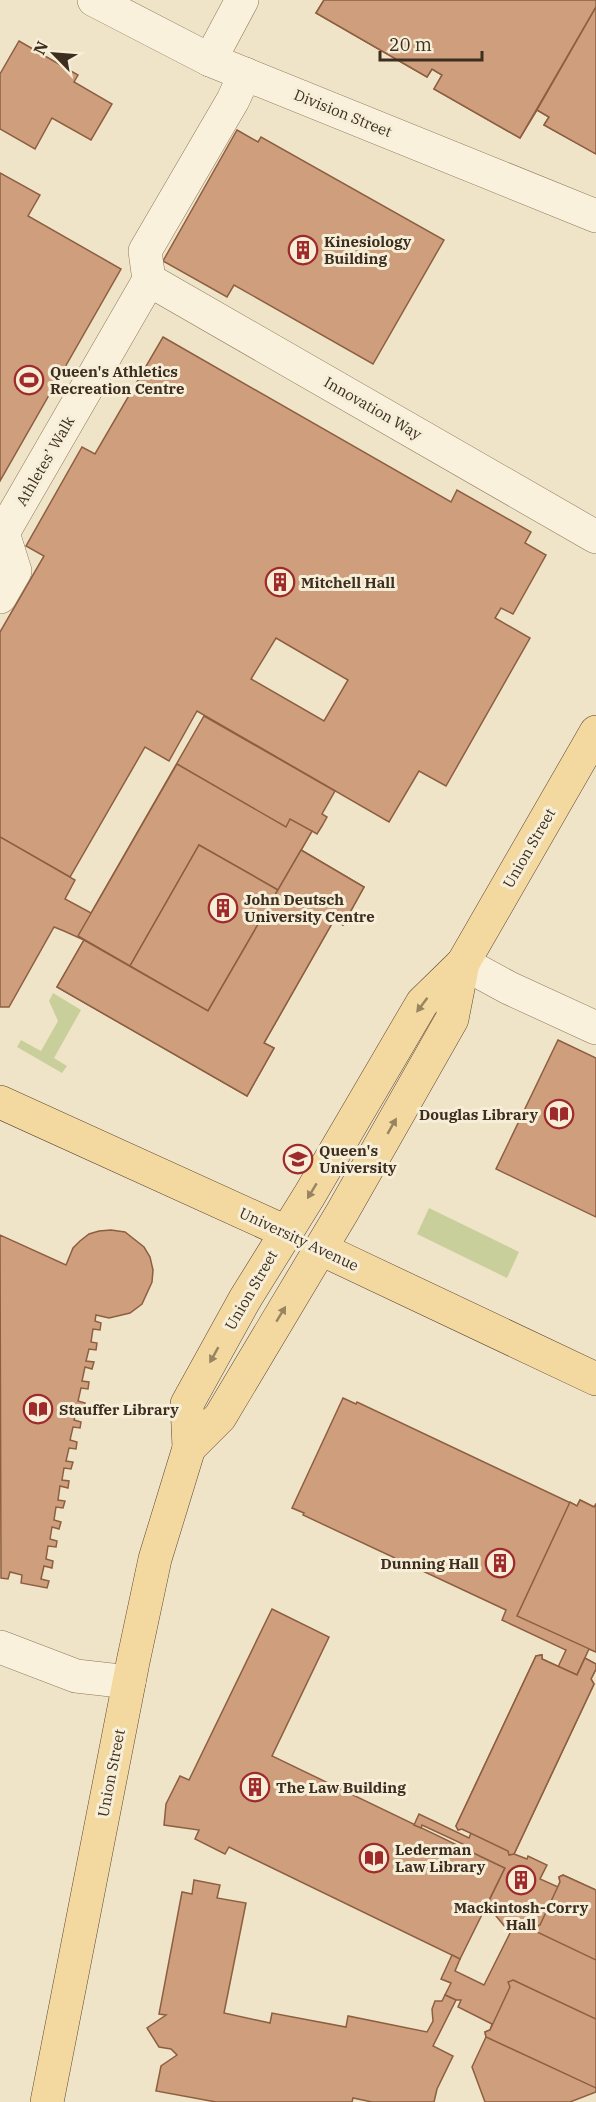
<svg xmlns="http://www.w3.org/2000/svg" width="596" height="2102" font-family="'IBM Plex Serif',serif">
  <rect width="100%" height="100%" fill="#f0e4c8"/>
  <g fill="#c9cf9b">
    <path d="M53,993L81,1010L54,1058L67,1066L62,1073L17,1047L21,1040L41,1051L58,1021L49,1001Z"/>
    <path d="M429,1208L519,1252L507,1278L417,1234Z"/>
  </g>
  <g fill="#cf9f7d" stroke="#8d5f41" stroke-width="1.5" fill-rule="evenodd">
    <path d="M324,0H596V154L544,125L549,117L537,110L520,138L434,89L442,75L432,69L427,77L316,13Z"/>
    <path d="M324,0H596V7L520,138L434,89L442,75L432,69L427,77L316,13Z"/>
    <path d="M596,7V154L544,125L549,117L537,110Z"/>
    <path d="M19,41L78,75L74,82L112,104L91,140L52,118L35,149L0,129V74Z"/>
    <path d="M237,130L258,142L261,137L444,240L373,364L234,285L227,297L163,261Z"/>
    <path d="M0,173L40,195L28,216L121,269L0,481Z"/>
    <path d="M163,337L451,502L457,490L531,532L525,543L546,555L513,614L501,608L495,618L530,638L446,786L419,771L389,822L197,711L169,761L145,747L70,877L0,837V632L44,556L26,546L82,447L95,454ZM276,638L348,680L324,721L251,679Z"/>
    <path d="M204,716L335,791L322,814L327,817L322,826L317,834L312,831L301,850L364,887L343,925L334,920L264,1043L274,1048L247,1096L57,987L84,940L64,931L54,927L9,1007H0V837L75,880L65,899L91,913Z"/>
    <path d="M177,764L286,827L290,819L312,831L278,890L199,845L130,966L78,936Z"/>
    <path d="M199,845L278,890L208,1011L130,966Z"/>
    <path d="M301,850L364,887L343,925L334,920L264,1043L274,1048L247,1096L57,987L84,940L208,1011Z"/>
    <path d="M558,1040L596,1058V1217L496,1169Z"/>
    <path d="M111,1230L125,1232L144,1247L150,1257L153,1270L152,1282L142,1304L130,1313L109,1318L96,1315L95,1321L101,1323L100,1330L93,1329L91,1342L97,1343L96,1350L89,1349L86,1361L94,1362L92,1369L85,1367L82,1381L89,1382L88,1389L81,1388L78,1401L85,1403L83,1410L77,1408L74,1420L81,1422L80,1428L73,1427L70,1440L77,1442L76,1449L69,1448L66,1461L73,1462L71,1469L64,1468L62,1480L69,1481L68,1488L60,1486L58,1500L65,1501L63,1508L56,1507L54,1520L61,1522L59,1529L52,1527L50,1539L57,1541L56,1547L48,1546L46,1559L53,1561L52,1568L44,1566L41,1579L49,1581L47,1588L21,1583L22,1575L10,1572L8,1579L1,1578L0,1235L66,1265L73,1248L80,1241L89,1234L99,1231Z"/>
    <path d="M343,1398L356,1404L357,1402L577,1506L580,1500L594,1507L596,1504V1652L589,1649L577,1675L558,1667L566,1650L502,1620L506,1610L303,1515L304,1513L292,1508Z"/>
    <path d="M580,1500L594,1507L596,1504V1652L517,1616L570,1502L577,1506Z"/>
    <path d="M272,1609L329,1637L272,1756L505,1868L460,1959L229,1847L225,1854L195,1839L199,1830L164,1825L166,1804L180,1776L189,1780Z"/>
    <path d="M542,1655V1659L577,1675L585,1658L596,1664V1669L591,1679L594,1684L514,1854L527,1859L528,1856L547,1865L540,1879L558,1887L560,1882L559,1877L563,1875L596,1890V2092L570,2102H485L472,2067L486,2037L485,2032L490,2030L492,2024L458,2007L461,2000H456L445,1995L451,1983L441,1979L452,1955L460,1959L455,1971L484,1985L510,1933L487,1905L505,1868L463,1848L465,1845L422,1825L421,1828L414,1825L419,1814L469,1838L471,1833L462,1829L458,1830L456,1826L536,1656Z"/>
    <path d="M542,1655V1659L577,1675L585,1658L596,1664V1669L591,1679L594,1684L514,1854L509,1855L508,1851L462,1829L458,1830L456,1826L536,1656Z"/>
    <path d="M563,1875L596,1890V1960L537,1932L535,1927L540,1925L560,1882L559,1877Z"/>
    <path d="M194,1880L220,1885L217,1898L246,1903L224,2013L270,2023L272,2013L346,2027L348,2016L427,2032L433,2021L432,2009L435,2001H442L445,1995L456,2000L433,2046L453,2056L437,2089L434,2102H372L353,2098L352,2102H216L156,2091L161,2066L177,2055L171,2049L159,2047L147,2028L166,2015L159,2014L182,1892L192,1894Z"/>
    <path d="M513,1980L596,2019V2088L486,2037L485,2032L490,2030L510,1987L508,1982Z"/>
  </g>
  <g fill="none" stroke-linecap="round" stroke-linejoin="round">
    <g stroke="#8d765c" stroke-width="34">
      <g id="minor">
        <path d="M94,0L210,60L596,216"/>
        <path d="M210,60L242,0"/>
        <path d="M149,280L596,537"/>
        <path d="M0,597L15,571L3,533L149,280L145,251L233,100L245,74"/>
        <path d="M463,963L509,988L596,1028"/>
        <path d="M0,1647L76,1676L129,1682"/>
      </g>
    </g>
    <g stroke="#5b4430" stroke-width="34">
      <g id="major">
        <path d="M0,1102L286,1232"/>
        <path d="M321,1249L596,1379"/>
        <path d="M189,1448L220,1417L343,1211L452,1019L463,963"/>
        <path d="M47,2102L133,1662L155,1559L189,1448L187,1404L245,1299L309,1196L422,1003L463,963L596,732"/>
      </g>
    </g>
    <use href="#minor" stroke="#faf1dc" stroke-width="33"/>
    <use href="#major" stroke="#f3d9a0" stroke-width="33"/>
  </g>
  <defs><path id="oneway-solid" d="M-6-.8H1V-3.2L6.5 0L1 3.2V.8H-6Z" transform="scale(1.5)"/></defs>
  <g fill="#988460">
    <use href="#oneway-solid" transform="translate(422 1005) rotate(127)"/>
    <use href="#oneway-solid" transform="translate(392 1126) rotate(-60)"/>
    <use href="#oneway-solid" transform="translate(312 1191) rotate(121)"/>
    <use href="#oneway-solid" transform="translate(281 1314) rotate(-59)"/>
    <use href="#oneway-solid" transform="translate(214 1355) rotate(119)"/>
  </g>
  <defs>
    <g id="building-ring" transform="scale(1.5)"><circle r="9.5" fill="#f7eed8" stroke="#9e2a2b" stroke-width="1.5"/><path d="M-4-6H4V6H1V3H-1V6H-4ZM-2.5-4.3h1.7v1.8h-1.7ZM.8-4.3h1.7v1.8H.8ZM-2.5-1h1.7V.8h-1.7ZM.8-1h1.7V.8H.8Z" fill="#9e2a2b"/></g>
    <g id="stadium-ring" transform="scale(1.5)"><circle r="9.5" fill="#f7eed8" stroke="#9e2a2b" stroke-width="1.5"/><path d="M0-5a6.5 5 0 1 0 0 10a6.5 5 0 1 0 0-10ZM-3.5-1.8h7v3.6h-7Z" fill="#9e2a2b"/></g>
    <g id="library-ring" transform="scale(1.5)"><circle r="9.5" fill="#f7eed8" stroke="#9e2a2b" stroke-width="1.5"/><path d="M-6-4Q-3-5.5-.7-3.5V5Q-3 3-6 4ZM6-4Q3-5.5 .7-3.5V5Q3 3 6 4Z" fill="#9e2a2b"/></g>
    <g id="university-ring" transform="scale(1.5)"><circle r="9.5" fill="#f7eed8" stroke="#9e2a2b" stroke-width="1.5"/><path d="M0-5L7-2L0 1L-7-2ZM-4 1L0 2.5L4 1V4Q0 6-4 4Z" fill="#9e2a2b"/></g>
  </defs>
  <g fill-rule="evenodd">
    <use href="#building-ring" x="303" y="250"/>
    <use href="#stadium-ring" x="29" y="380"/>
    <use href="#building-ring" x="280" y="582"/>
    <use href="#building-ring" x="223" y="908"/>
    <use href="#library-ring" x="559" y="1114"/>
    <use href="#university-ring" x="298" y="1159"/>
    <use href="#library-ring" x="38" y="1409"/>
    <use href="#building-ring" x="500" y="1563"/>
    <use href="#building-ring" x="255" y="1787"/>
    <use href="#library-ring" x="374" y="1858"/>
    <use href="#building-ring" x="521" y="1880"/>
  </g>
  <g text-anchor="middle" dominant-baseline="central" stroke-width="6" stroke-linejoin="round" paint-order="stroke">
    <g font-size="15" fill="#3d2e20" stroke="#f7eed8">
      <text transform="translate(343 113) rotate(22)">Division Street</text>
      <text transform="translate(373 408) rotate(30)">Innovation Way</text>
      <text transform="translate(45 461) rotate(-60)">Athletes’ Walk</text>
      <text transform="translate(529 848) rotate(-60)">Union Street</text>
      <text transform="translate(299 1239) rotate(25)">University Avenue</text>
      <text transform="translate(251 1290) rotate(-60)">Union Street</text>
      <text transform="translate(111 1773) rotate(-79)">Union Street</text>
    </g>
    <g font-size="15" font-weight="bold" fill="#3d2e20" stroke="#f7eed8" text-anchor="start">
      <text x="324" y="241">Kinesiology<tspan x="324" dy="17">Building</tspan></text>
      <text x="50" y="371">Queen's Athletics<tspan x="50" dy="17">Recreation Centre</tspan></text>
      <text x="301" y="582">Mitchell Hall</text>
      <text x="244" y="899">John Deutsch<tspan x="244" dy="17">University Centre</tspan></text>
      <text x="538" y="1114" text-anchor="end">Douglas Library</text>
      <text x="319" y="1150">Queen's<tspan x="319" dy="17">University</tspan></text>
      <text x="59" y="1409">Stauffer Library</text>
      <text x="479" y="1563" text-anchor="end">Dunning Hall</text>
      <text x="276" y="1787">The Law Building</text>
      <text x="395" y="1849">Lederman<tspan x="395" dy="17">Law Library</tspan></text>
      <text x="521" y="1907" text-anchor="middle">Mackintosh-Corry<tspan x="521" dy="17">Hall</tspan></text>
    </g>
  </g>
  <g transform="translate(54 54) rotate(295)" stroke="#f7eed8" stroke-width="4.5" paint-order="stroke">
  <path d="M0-4.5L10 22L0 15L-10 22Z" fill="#3d2e20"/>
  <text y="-9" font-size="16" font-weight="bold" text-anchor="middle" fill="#3d2e20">N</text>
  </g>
  <path d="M380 51v9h102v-9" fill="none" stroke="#3d2e20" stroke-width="3"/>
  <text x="389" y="51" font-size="18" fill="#3d2e20" stroke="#f7eed8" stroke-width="4.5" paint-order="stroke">20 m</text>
</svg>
